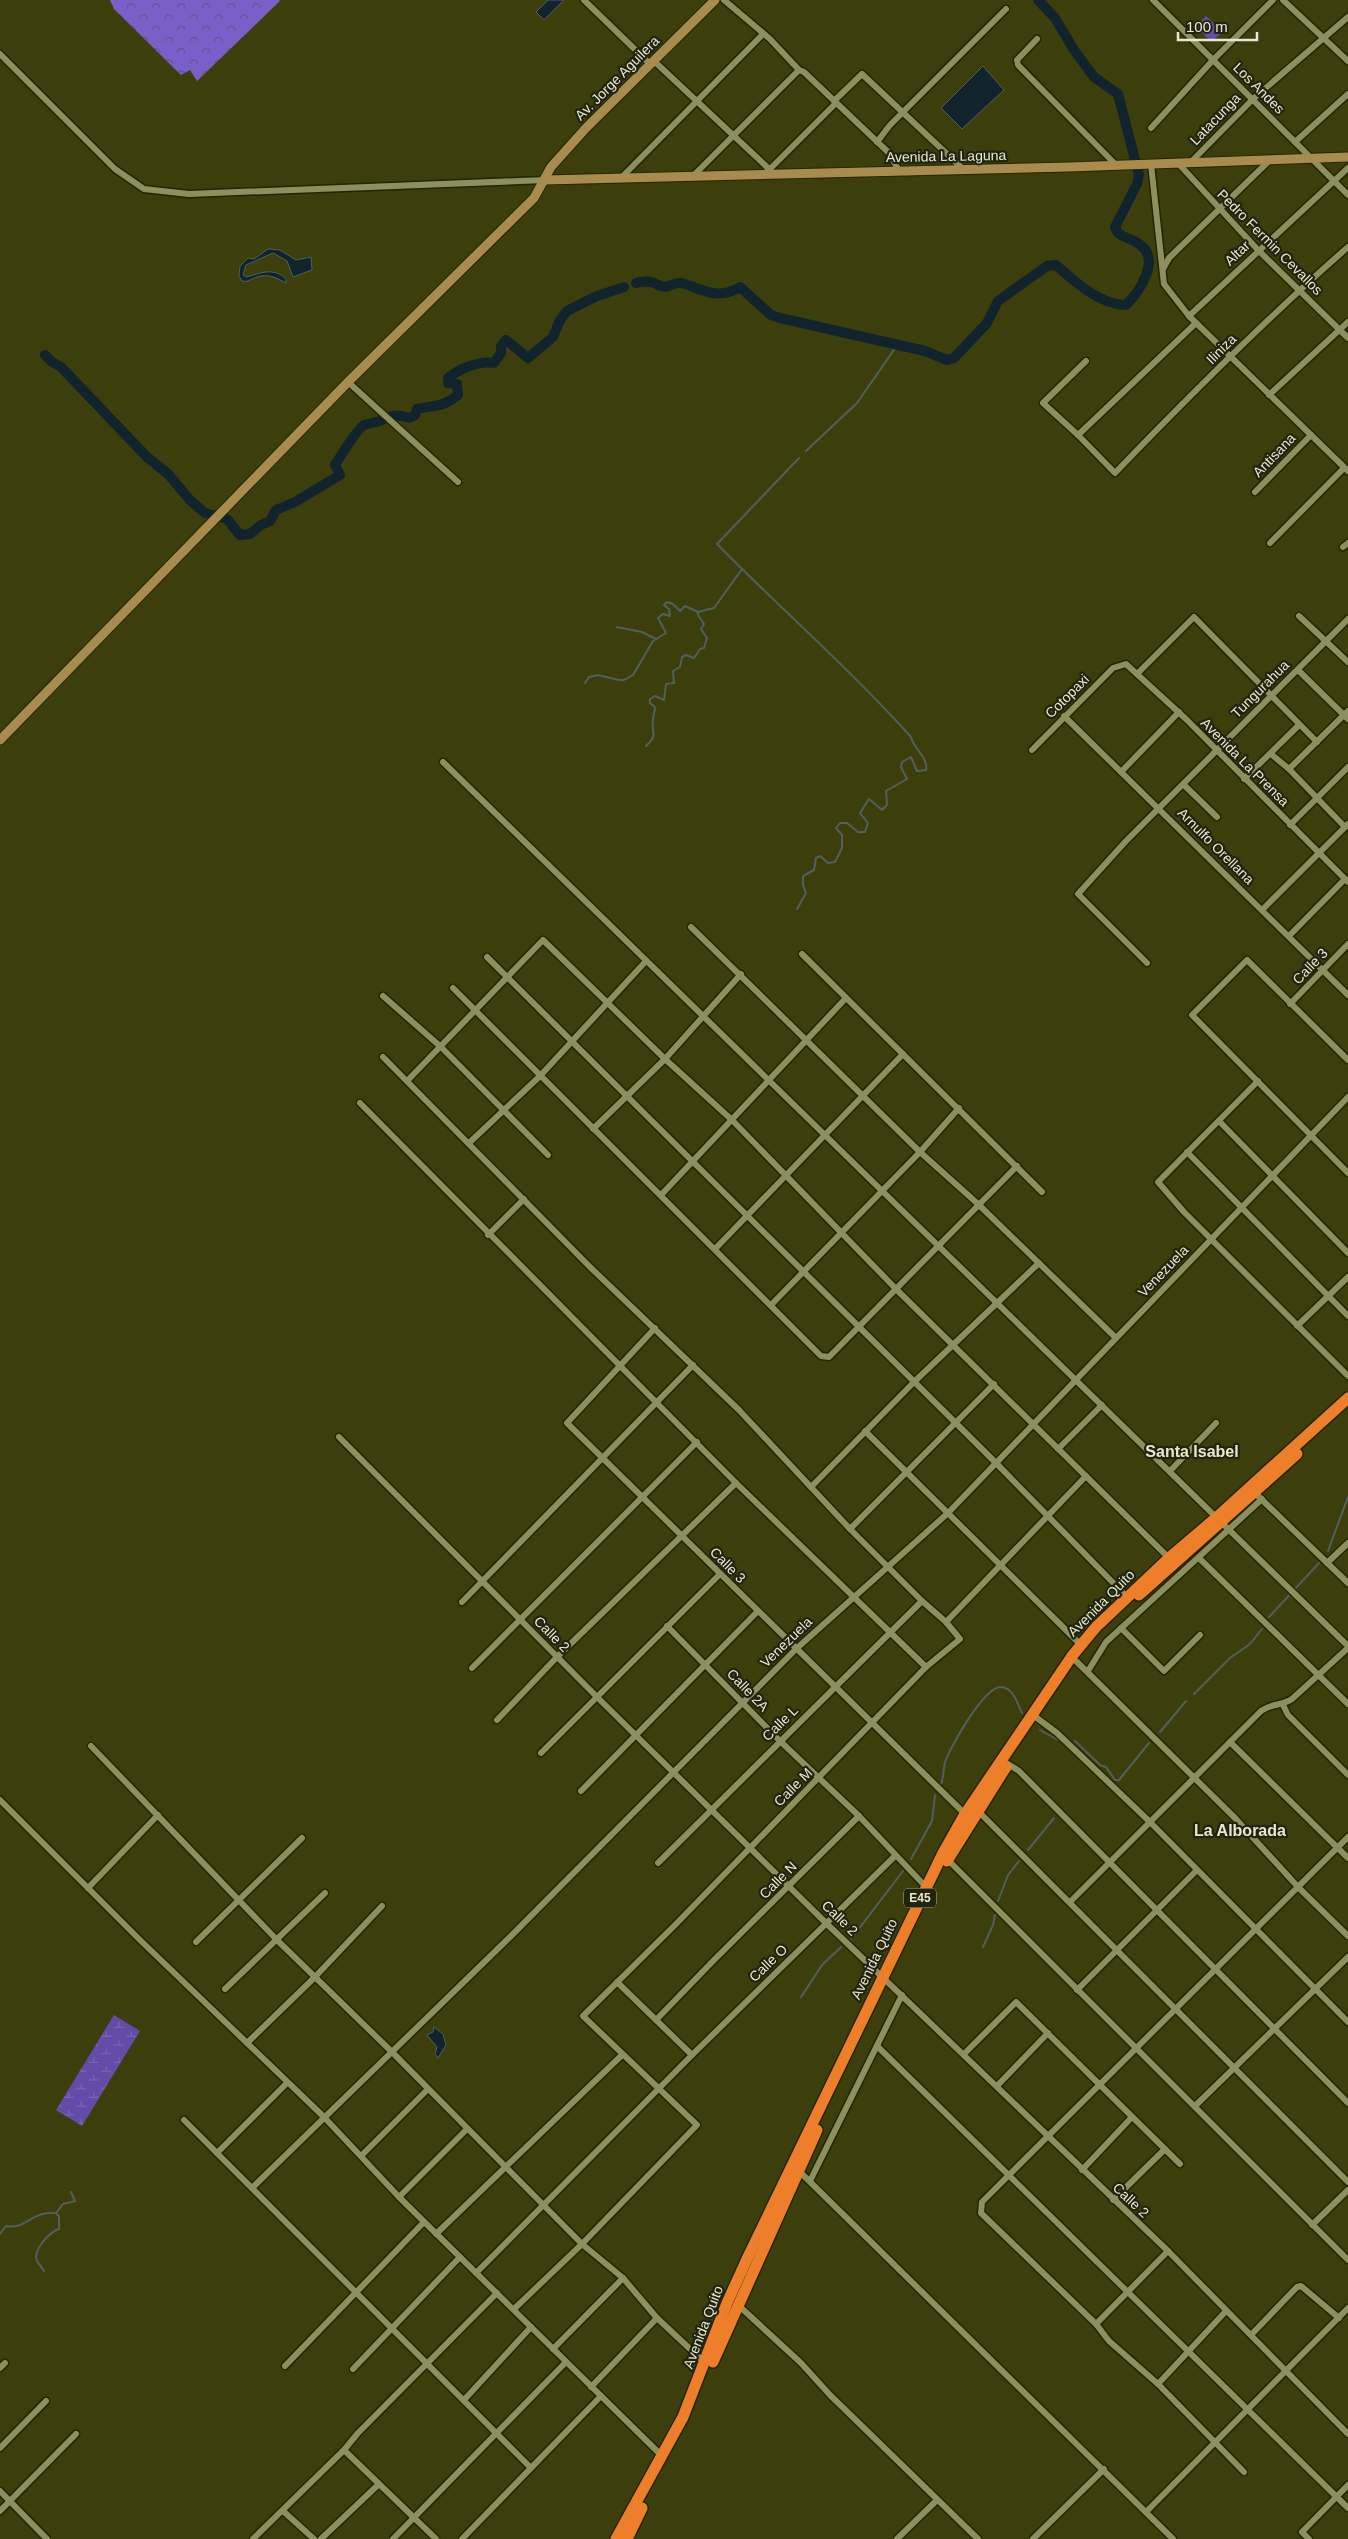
<svg xmlns="http://www.w3.org/2000/svg" width="1348" height="2539" font-family="Helvetica,sans-serif">
  <defs>
    <pattern id="forest-crowns" width="20" height="18" patternUnits="userSpaceOnUse" patternTransform="scale(1.25)"><rect width="20" height="18" fill="#7b5fc9"/><path d="M2 6a3 3 0 1 1 6 0M12 15a3 3 0 1 1 6 0" fill="none" stroke="#63548a"/></pattern>
    <pattern id="wetland-marsh" width="20" height="14" patternUnits="userSpaceOnUse" patternTransform="scale(1.25)"><rect width="20" height="14" fill="#644ba8"/><path d="M1 5h8M5 5V1M11 12h8M15 12V8" fill="none" stroke="#7a65b3"/></pattern>
  </defs>
  <rect width="100%" height="100%" fill="#3c3f0b"/>
  <path fill="url(#forest-crowns)" d="M110,0H279L280,1L197,81L190,70L181,75L114,9Z"/>
  <path fill="url(#wetland-marsh)" d="M114,2015L140,2031L82,2126L56,2110Z"/>
  <path fill="#644ba8" d="M1206,16L1223,32L1211,42L1196,26Z"/>
  <g fill="#11242e" stroke="#515f5e">
    <path d="M548,0H564L544,20L536,12Z"/>
    <path d="M983,66L1004,90L962,129L941,108Z"/>
    <path d="M268,249L280,250L296,260L311,257L312,270L293,277L287,261L273,253L246,265L243,275L247,277C260,273 274,267 286,279V283C280,280 271,274 261,276C253,277 249,283 242,281L239,276L240,266L248,258L254,259Z"/>
    <path d="M434,2027L443,2034L446,2045L438,2058L435,2054L437,2047L427,2035L433,2032Z"/>
  </g>
  <g fill="none" stroke-linecap="round" stroke-linejoin="round">
    <g stroke="#515f5e" stroke-width="2">
      <path d="M806,451L857,403L898,344"/>
      <path d="M617,627L642,632L656,639"/>
      <path d="M585,683L589,677L598,675L619,680H624L633,675L653,641L666,633L658,618L663,614L670,616L669,609L664,605L667,602L673,604L680,611L685,606L698,612"/>
      <path d="M646,746C659,734 651,734 653,720C653,715 655,712 655,707L650,703V699L655,696L664,700L666,684L674,683L673,671L680,667L682,657L686,655L694,658L700,649L704,648L707,638L701,629L704,624L698,615V612L714,608L742,569"/>
      <path d="M797,909L806,893L803,885V876L814,870L816,858L820,856L828,863L835,862L842,848V835L836,828L840,823H847L858,832H865L868,823L860,813L869,799L882,810L887,805L886,791L907,779L901,767L902,762L911,757L917,771L926,770C928,756 914,750 911,737C850,669 781,609 717,544L799,458"/>
      <path d="M1328,1551L1348,1497"/>
      <path d="M1269,1617L1319,1563"/>
      <path d="M1194,1694L1230,1658L1250,1644L1262,1629"/>
      <path d="M1040,1730L1058,1740"/>
      <path d="M1160,1732L1186,1701"/>
      <path d="M1075,1741L1100,1765L1106,1767L1115,1780H1119L1149,1743"/>
      <path d="M941,1784C944,1777 943,1770 945,1762C950,1748 985,1684 1002,1687C1014,1689 1017,1703 1022,1713"/>
      <path d="M1028,1850L1054,1818"/>
      <path d="M911,1859L932,1821L935,1795"/>
      <path d="M998,1901L1008,1875L1019,1861"/>
      <path d="M851,1939L903,1871"/>
      <path d="M983,1947L993,1925L995,1915"/>
      <path d="M801,1997L822,1965L841,1947"/>
      <path d="M0,2234L6,2226C27,2230 30,2211 56,2213"/>
      <path d="M44,2271C42,2267 38,2264 37,2261C32,2250 50,2232 59,2229V2216L56,2213L63,2204L75,2201L71,2192"/>
    </g>
    <g stroke="#11242e" stroke-width="10">
      <path d="M636,283C655,278 656,287 666,287C671,286 675,282 681,283C703,289 717,301 740,287L771,315L780,318L925,351L947,360L954,358L987,323L998,301L1047,266L1056,265C1074,281 1100,305 1126,305C1139,292 1162,259 1139,244C1132,239 1124,238 1118,233L1115,227L1137,184L1139,175L1118,94L1094,77L1074,50L1055,18L1038,0"/>
      <path d="M45,355L52,362L61,367L147,457L168,474L190,500L205,513L227,519L240,535L250,534L261,525L270,521L276,510L295,502L340,475L335,465C340,457 357,429 364,425C369,423 375,423 379,421C391,416 397,413 409,418L415,415L417,409C436,405 443,407 458,395L457,384L448,383V378C459,369 480,360 494,363L501,353V346L506,340L528,358L553,337L560,320L567,311L597,296L624,287"/>
    </g>
    <g stroke="#232500" stroke-width="9">
      <g id="street">
        <path d="M584,0L650,64"/>
        <path d="M724,0L770,39L799,70L804,72L889,153L899,171"/>
        <path d="M1153,0L1348,195"/>
        <path d="M1283,0L1348,61"/>
        <path d="M1037,39L1017,60L1018,65L1116,165"/>
        <path d="M0,54L115,169L144,189L189,194L545,180"/>
        <path d="M654,61L767,167L769,174"/>
        <path d="M834,101L862,74L963,169"/>
        <path d="M1151,128L1213,60L1273,0"/>
        <path d="M877,142L890,125L1006,9"/>
        <path d="M1295,142L1348,94"/>
        <path d="M1192,161L1253,99L1348,17"/>
        <path d="M1177,162L1258,250L1348,338"/>
        <path d="M1151,164L1164,284L1189,316L1348,471"/>
        <path d="M769,170L836,103"/>
        <path d="M694,175L799,70"/>
        <path d="M621,178L763,34"/>
        <path d="M1163,269L1169,258L1271,159"/>
        <path d="M1189,316L1348,168"/>
        <path d="M1086,361L1043,403L1078,435L1115,473C1190,395 1267,318 1348,247"/>
        <path d="M348,382L458,482"/>
        <path d="M1269,395L1348,322"/>
        <path d="M1078,435L1196,323"/>
        <path d="M1255,492L1311,435"/>
        <path d="M1270,543L1344,468"/>
        <path d="M1343,547L1348,543"/>
        <path d="M1299,616L1348,662"/>
        <path d="M1298,670L1348,719"/>
        <path d="M1138,673L1194,617L1317,742"/>
        <path d="M1064,716L1348,995"/>
        <path d="M1032,750L1113,668L1126,664L1187,720L1348,882"/>
        <path d="M1271,754L1289,769L1345,827"/>
        <path d="M443,762L1348,1646"/>
        <path d="M1289,769L1348,711"/>
        <path d="M1121,772L1179,712"/>
        <path d="M1244,779L1299,725"/>
        <path d="M1184,785L1217,817"/>
        <path d="M1290,825L1348,767"/>
        <path d="M1262,910L1348,824"/>
        <path d="M691,927L920,1152L978,1204L1116,1338"/>
        <path d="M1289,936L1345,879"/>
        <path d="M802,954L1042,1192"/>
        <path d="M487,957L997,1464L1127,1597"/>
        <path d="M1147,963L1078,894L1126,841L1348,619"/>
        <path d="M453,988L821,1356L829,1357L1017,1166"/>
        <path d="M383,996L441,1047L548,1155"/>
        <path d="M1290,1004L1348,944"/>
        <path d="M383,1057L589,1266L739,1410L850,1529L922,1601L946,1622L960,1639L926,1667L676,1924L583,2016L697,2125L582,2244L514,2309"/>
        <path d="M1348,1060L1247,960L1192,1015L1348,1173"/>
        <path d="M408,1080L543,940L665,1059L732,1120L896,1289L1169,1558"/>
        <path d="M1258,1081L1158,1182L1184,1212L1348,1376"/>
        <path d="M360,1103L736,1483L926,1667"/>
        <path d="M1219,1121L1348,1253"/>
        <path d="M593,1129L665,1059L741,974"/>
        <path d="M469,1143L540,1076L646,961"/>
        <path d="M1187,1152L1348,1316"/>
        <path d="M661,1195L846,998"/>
        <path d="M488,1235L524,1199"/>
        <path d="M715,1249L903,1054"/>
        <path d="M771,1305L920,1152L959,1108"/>
        <path d="M1297,1326L1348,1277"/>
        <path d="M655,1328L567,1423L965,1814"/>
        <path d="M865,1431L1080,1644"/>
        <path d="M339,1437L596,1696L827,1924L1168,2251L1348,2434"/>
        <path d="M1058,1449L1102,1405"/>
        <path d="M1170,1471L1216,1423"/>
        <path d="M811,1487L914,1382L1039,1263"/>
        <path d="M1255,1493L1348,1583"/>
        <path d="M850,1529L994,1384"/>
        <path d="M1199,1558L1348,1704"/>
        <path d="M1327,1563L1348,1543"/>
        <path d="M462,1602L693,1365"/>
        <path d="M946,1622L1086,1476"/>
        <path d="M667,1626L780,1741L859,1816L926,1887"/>
        <path d="M1121,1628L1164,1671L1200,1635"/>
        <path d="M1076,1661L1235,1818L1299,1888L1348,1936"/>
        <path d="M472,1668L697,1442"/>
        <path d="M1088,1671L1106,1642L1262,1499"/>
        <path d="M1283,1705L1288,1715L1348,1775"/>
        <path d="M1037,1718L1057,1733L1150,1822L1348,2022"/>
        <path d="M497,1720L557,1657L736,1483"/>
        <path d="M1230,1742L1348,1858"/>
        <path d="M91,1746L277,1940L392,2052L582,2244L623,2278L657,2318L705,2363"/>
        <path d="M541,1753L720,1574"/>
        <path d="M1008,1764L1019,1771L1348,2103"/>
        <path d="M581,1791L757,1612"/>
        <path d="M0,1800L140,1940L324,2117L399,2197L662,2456"/>
        <path d="M978,1811L1348,2182"/>
        <path d="M948,1860L1348,2260"/>
        <path d="M658,1863L922,1601"/>
        <path d="M88,1888L158,1815"/>
        <path d="M1070,1902L1261,1711C1272,1703 1282,1706 1292,1699L1348,1648"/>
        <path d="M196,1942L302,1838"/>
        <path d="M617,1982L692,2055"/>
        <path d="M225,1989L325,1893"/>
        <path d="M1077,1990L1197,1870"/>
        <path d="M656,2020L713,1961L859,1816"/>
        <path d="M247,2043L315,1977L382,1906"/>
        <path d="M877,2046L1348,2508"/>
        <path d="M964,2054L1016,2002L1180,2164"/>
        <path d="M997,2086L1048,2033"/>
        <path d="M1195,2106L1348,1957"/>
        <path d="M184,2120L531,2468"/>
        <path d="M217,2153L287,2083"/>
        <path d="M361,2156L428,2089"/>
        <path d="M798,2170L1173,2539"/>
        <path d="M1082,2170L1132,2117"/>
        <path d="M810,2181L902,1995"/>
        <path d="M252,2188L512,1935L796,1649L948,1513L1348,1097"/>
        <path d="M399,2197L467,2129"/>
        <path d="M1113,2200L1165,2149"/>
        <path d="M1312,2225L1348,2190"/>
        <path d="M436,2234L622,2055"/>
        <path d="M1168,2251L1096,2324L1109,2341L1158,2384L1244,2472"/>
        <path d="M476,2273L692,2055L895,1856"/>
        <path d="M737,2304L801,2363L830,2395L978,2539"/>
        <path d="M1096,2324L981,2213L982,2202L1348,1837"/>
        <path d="M1251,2335L1297,2287L1301,2286L1339,2318"/>
        <path d="M553,2349L623,2278"/>
        <path d="M285,2366L424,2222"/>
        <path d="M0,2368L5,2363"/>
        <path d="M353,2369L460,2257"/>
        <path d="M1158,2384L1226,2311"/>
        <path d="M591,2387L657,2318"/>
        <path d="M464,2400L531,2327"/>
        <path d="M0,2448L46,2401"/>
        <path d="M344,2450L436,2539"/>
        <path d="M0,2491L47,2539"/>
        <path d="M0,2511L76,2434"/>
        <path d="M283,2511L314,2539"/>
        <path d="M1146,2512L1348,2308"/>
        <path d="M253,2539L344,2450L358,2433L497,2293"/>
        <path d="M321,2539L379,2484"/>
        <path d="M393,2539L566,2362"/>
        <path d="M462,2539L601,2396"/>
        <path d="M897,2539L937,2500"/>
        <path d="M1033,2539L1104,2469"/>
        <path d="M1309,2539L1302,2532L1348,2485"/>
      </g>
    </g>
    <g stroke="#232500" stroke-width="11">
      <g id="secondary">
        <path d="M545,180L1069,167L1348,157"/>
        <path d="M0,740L348,382L534,198L551,167L586,128L715,0"/>
      </g>
    </g>
    <g stroke="#232500" stroke-width="14">
      <g id="highway">
        <path d="M1139,1595L1297,1454"/>
        <path d="M947,1861L1006,1767"/>
        <path d="M713,2362L817,2130"/>
        <path d="M616,2539L683,2417L727,2303L747,2259L943,1853L965,1814L1072,1656L1096,1627L1169,1558L1217,1517L1348,1398"/>
        <path d="M627,2539L642,2508"/>
      </g>
    </g>
    <use href="#street" stroke="#8c905e" stroke-width="6"/>
    <use href="#secondary" stroke="#a98b4e" stroke-width="9"/>
    <use href="#highway" stroke="#ee7f2a" stroke-width="11"/>
  </g>
  <g text-anchor="middle" dominant-baseline="central" stroke-width="4.5" stroke-linejoin="round" paint-order="stroke">
    <rect fill="#22240f" stroke="#abae95" stroke-width="1" x="904" y="1888.5" width="32" height="19" rx="4"/>
    <g font-size="12" font-weight="bold" fill="#e6e9cf">
      <text x="920" y="1898">E45</text>
    </g>
    <g font-size="14" fill="#e6e9cf" stroke="#22240f">
      <text transform="translate(617 78) rotate(-45)">Av. Jorge Aguilera</text>
      <text transform="translate(1259 88) rotate(45)">Los Andes</text>
      <text transform="translate(1215 119) rotate(-46)">Latacunga</text>
      <text transform="translate(946 156) rotate(-1)">Avenida La Laguna</text>
      <text transform="translate(1270 242) rotate(45)">Pedro Fermin Cevallos</text>
      <text transform="translate(1237 253) rotate(-43)">Altar</text>
      <text transform="translate(1221 349) rotate(-45)">Iliniza</text>
      <text transform="translate(1274 455) rotate(-46)">Antisana</text>
      <text transform="translate(1260 689) rotate(-45)">Tungurahua</text>
      <text transform="translate(1067 696) rotate(-45)">Cotopaxi</text>
      <text transform="translate(1245 762) rotate(45)">Avenida La Prensa</text>
      <text transform="translate(1216 846) rotate(45)">Arnulfo Orellana</text>
      <text transform="translate(1310 966) rotate(-46)">Calle 3</text>
      <text transform="translate(1163 1271) rotate(-46)">Venezuela</text>
      <text transform="translate(728 1565) rotate(45)">Calle 3</text>
      <text transform="translate(1101 1603) rotate(-45)">Avenida Quito</text>
      <text transform="translate(552 1634) rotate(45)">Calle 2</text>
      <text transform="translate(786 1642) rotate(-44)">Venezuela</text>
      <text transform="translate(748 1690) rotate(46)">Calle 2A</text>
      <text transform="translate(780 1723) rotate(-45)">Calle L</text>
      <text transform="translate(793 1787) rotate(-45)">Calle M</text>
      <text transform="translate(778 1880) rotate(-45)">Calle N</text>
      <text transform="translate(840 1918) rotate(44)">Calle 2</text>
      <text transform="translate(874 1959) rotate(-64)">Avenida Quito</text>
      <text transform="translate(768 1963) rotate(-44)">Calle O</text>
      <text transform="translate(1131 2200) rotate(43)">Calle 2</text>
      <text transform="translate(703 2327) rotate(-69)">Avenida Quito</text>
    </g>
    <g font-size="16" font-weight="bold" fill="#e6e9cf" stroke="#22240f">
      <text x="1192" y="1451">Santa Isabel</text>
      <text x="1240" y="1830">La Alborada</text>
    </g>
  </g>
  <path d="M1178 32v8h79v-8" fill="none" stroke="#e6e9cf" stroke-width="2.5"/>
  <text x="1186" y="32" font-size="15" fill="#e6e9cf" stroke="#22240f" stroke-width="4" paint-order="stroke">100 m</text>
</svg>
